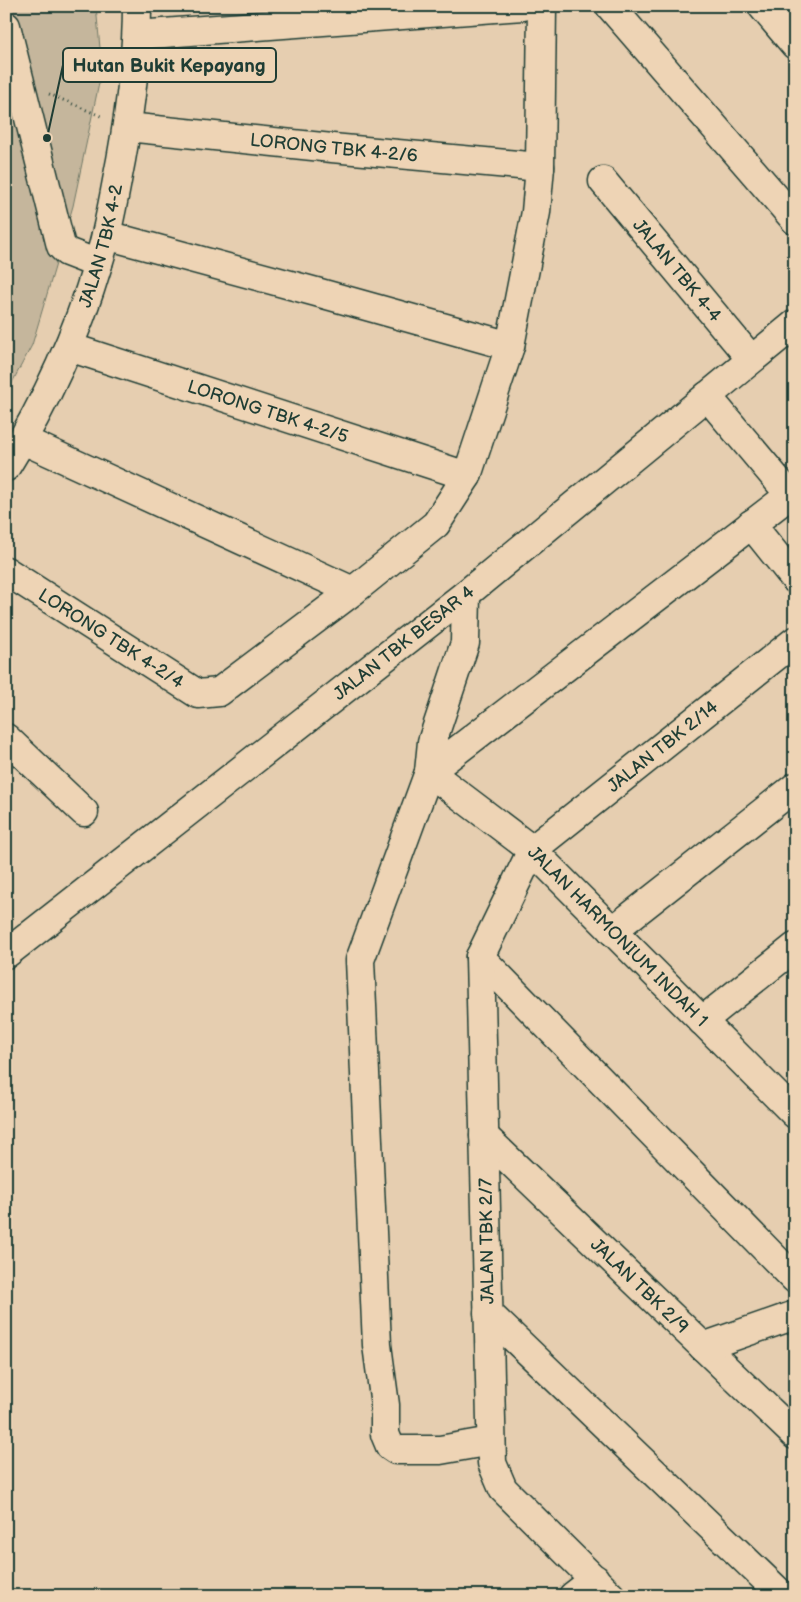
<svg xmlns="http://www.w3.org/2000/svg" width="801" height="1602" font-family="'Balsamiq Sans',sans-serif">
  <rect width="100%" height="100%" fill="#e6ceb0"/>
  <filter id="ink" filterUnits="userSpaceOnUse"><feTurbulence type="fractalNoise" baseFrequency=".02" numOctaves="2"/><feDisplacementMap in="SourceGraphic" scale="10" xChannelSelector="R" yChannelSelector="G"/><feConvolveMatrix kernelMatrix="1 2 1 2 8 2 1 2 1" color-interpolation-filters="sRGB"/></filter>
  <g filter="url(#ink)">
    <path fill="#c5b69c" stroke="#727a68" d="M6,6H96L102,69L73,206L32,345L6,394Z"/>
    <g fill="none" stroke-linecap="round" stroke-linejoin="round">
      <g stroke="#1f3d34" stroke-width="31">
        <g id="minor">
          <path d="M610,6L795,220"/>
          <path d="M762,6L795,45"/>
          <path d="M6,26L61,246L67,252L98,264"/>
          <path d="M137,35L523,6"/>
          <path id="s1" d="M127,127L332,148L540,167"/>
          <path id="s2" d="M603,181L751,359"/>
          <path d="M106,235L320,293L510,346"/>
          <path id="s3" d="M69,347L467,476"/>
          <path d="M707,396L790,495"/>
          <path d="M23,440L353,591"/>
          <path id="s4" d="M6,467C45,404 77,335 98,264C109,230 114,195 121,160C130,110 137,58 137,6"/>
          <path d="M751,524L795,579"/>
          <path id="s5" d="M6,571L198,694L219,692L353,591L436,524L467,476L510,346L536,212L540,167L542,6"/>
          <path d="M466,594L465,643L432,742L429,772L360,960L377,1345L385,1405V1434L390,1446L396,1450H440L491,1441"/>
          <path d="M6,738L84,812"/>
          <path id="s6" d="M429,772L532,850L795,1114"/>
          <path d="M429,772L795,491"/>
          <path d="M612,931L795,787"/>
          <path id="s7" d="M6,954L466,594L795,324"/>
          <path d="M480,957L795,1279"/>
          <path d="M702,1021L795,947"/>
          <path id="s8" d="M484,1136L795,1435"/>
          <path d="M488,1313L783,1596"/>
          <path d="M703,1347L795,1315"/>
          <path d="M573,1596L595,1579"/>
          <path id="s9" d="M611,1596L503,1489L492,1463L480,957L532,850L795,641"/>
        </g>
      </g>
      <path stroke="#1f3d34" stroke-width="3" stroke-dasharray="1 4" stroke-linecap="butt" d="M49,94L103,117"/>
      <use href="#minor" stroke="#eed4b5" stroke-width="28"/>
    </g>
  </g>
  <g text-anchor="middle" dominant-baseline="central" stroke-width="4.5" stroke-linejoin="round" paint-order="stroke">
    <g font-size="18" fill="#1f3d34" stroke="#eed4b5">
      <text stroke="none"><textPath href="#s1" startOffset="208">LORONG TBK 4-2/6</textPath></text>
      <text stroke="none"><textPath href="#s4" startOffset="242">JALAN TBK 4-2</textPath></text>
      <text stroke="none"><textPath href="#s2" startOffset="116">JALAN TBK 4-4</textPath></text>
      <text stroke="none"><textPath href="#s3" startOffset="209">LORONG TBK 4-2/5</textPath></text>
      <text stroke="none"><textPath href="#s5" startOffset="125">LORONG TBK 4-2/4</textPath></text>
      <text stroke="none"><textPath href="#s7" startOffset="505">JALAN TBK BESAR 4</textPath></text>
      <text stroke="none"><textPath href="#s9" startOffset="972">JALAN TBK 2/14</textPath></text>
      <text stroke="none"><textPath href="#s6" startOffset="251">JALAN HARMONIUM INDAH 1</textPath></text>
      <text transform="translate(487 1241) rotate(-91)">JALAN TBK 2/7</text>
      <text stroke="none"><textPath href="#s8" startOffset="216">JALAN TBK 2/9</textPath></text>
    </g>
  </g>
  <path fill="none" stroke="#1f3d34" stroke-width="2" d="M47 138L63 65"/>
  <circle fill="#1f3d34" stroke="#eed4b5" stroke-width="2" cx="47" cy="138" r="5"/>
  <rect fill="#eed4b5" stroke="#1f3d34" stroke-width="2" x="63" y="48" width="213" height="34" rx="5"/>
  <g font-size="19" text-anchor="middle" font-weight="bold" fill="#1f3d34">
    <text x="169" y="72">Hutan Bukit Kepayang</text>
  </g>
  <rect width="801" height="1602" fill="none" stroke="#eed4b5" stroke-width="25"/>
  <rect x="12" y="12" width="776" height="1577" fill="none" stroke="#1f3d34" stroke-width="2" filter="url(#ink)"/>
</svg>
